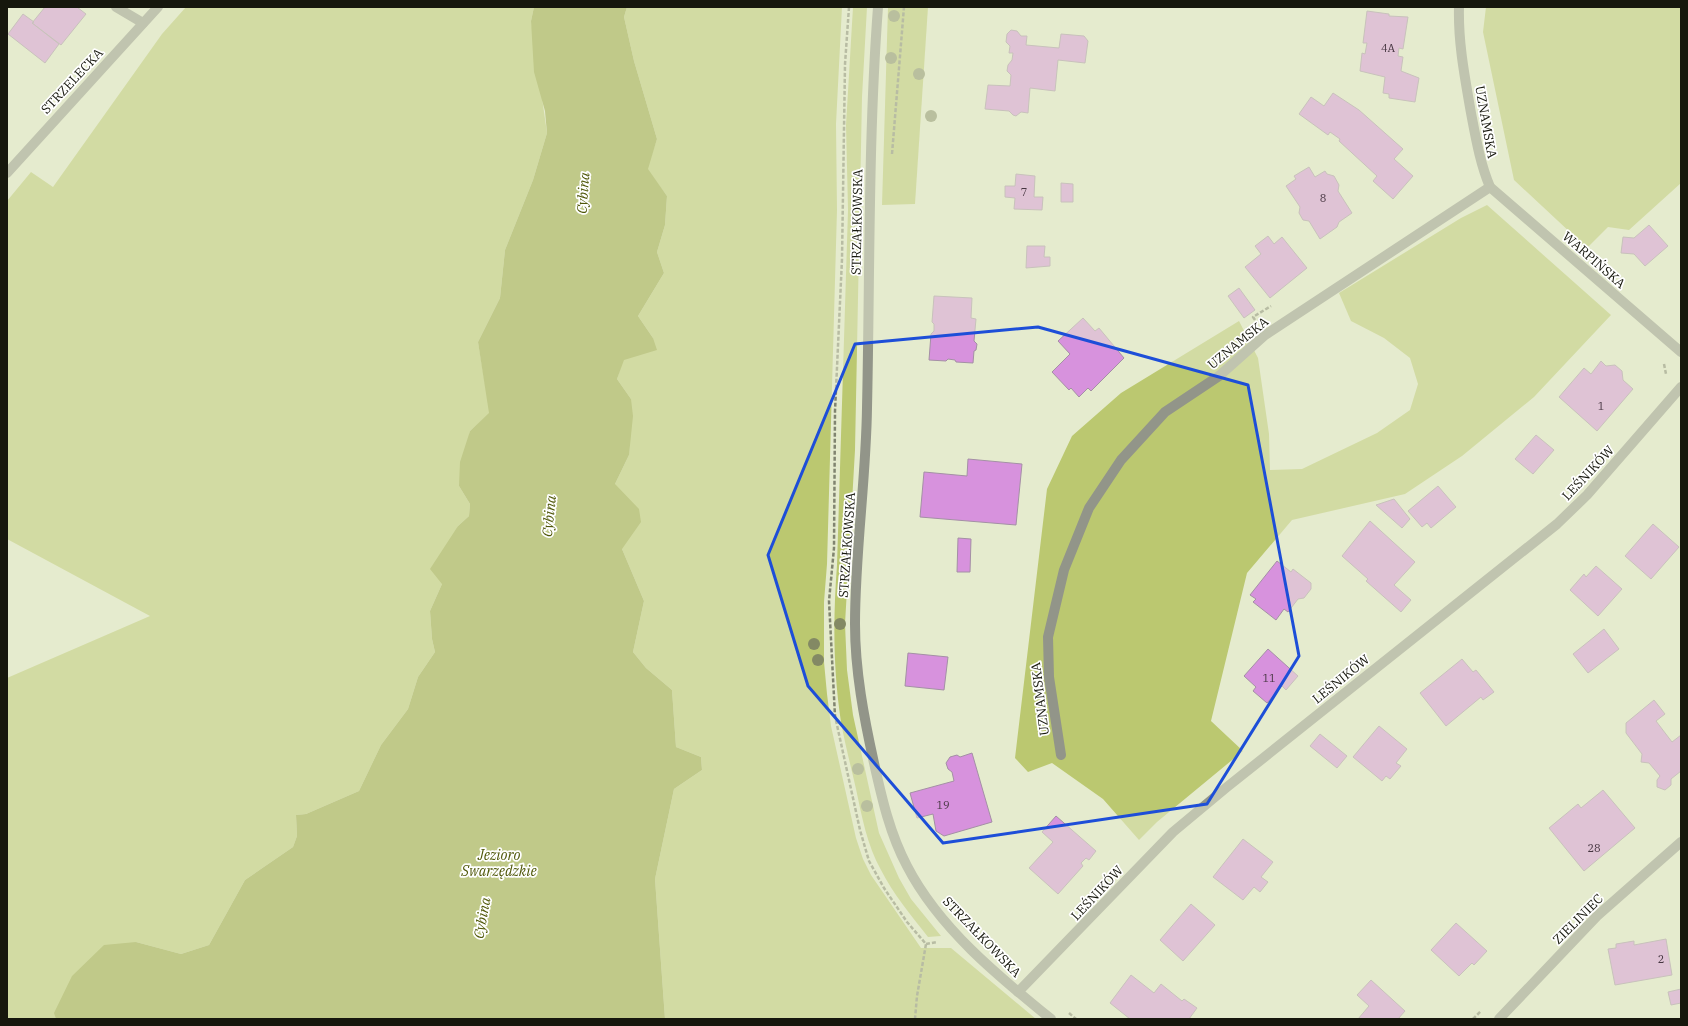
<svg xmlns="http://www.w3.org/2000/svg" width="1688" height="1026" font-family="'IBM Plex Serif',serif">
  <rect width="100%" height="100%" fill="#e5ebce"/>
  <g fill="#bbc870">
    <path d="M186,7H534L531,21L547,133L533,180L505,250L500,298L478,342L490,413L470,431L459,486L470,504L469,516L458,526L442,584L430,611L432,639L435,652L418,677L408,709L381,745L359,791L306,814L296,815L297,836L293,847L245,880L209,945L181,954L136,942L55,1013L56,1019H7V678L150,616L7,539V201L31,172L53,187L162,34Z"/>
    <path d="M627,7H842L836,124L837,210L827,564L824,602V662L827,694L831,726L856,838L863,859L871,875L921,948H951L1036,1019H665L655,879L674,789L702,770L701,757L676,747L672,690L646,668L633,652L644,601L622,549L615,484L629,455L631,399L617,379L623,360L653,338L638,316L664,273L657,252L665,225L667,196L647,169L657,139L634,61L624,17Z"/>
    <path d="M853,7H867L862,97L855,450L845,624L847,670L853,715L879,833L899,878L911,899L941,936L928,937C911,915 893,894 881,870C867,845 862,817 856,789C851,767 845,744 841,722C833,669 833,618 837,565L848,210L846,125Z"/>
    <path d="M888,7H928L915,204L882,205Z"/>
    <path d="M1486,7H1681V183L1629,230L1608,227L1587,248L1514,180L1483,32Z"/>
    <path d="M1487,205L1611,315L1534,397L1462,456L1405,494L1292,520L1247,573L1211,721L1243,751L1157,822L1139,840L1103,799L1052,763L1028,772L1015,758L1047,489L1072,436L1121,393L1239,321L1258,358L1269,434L1270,470L1302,469L1377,433L1410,410L1418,384L1410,358L1384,338L1351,321L1339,293L1461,218Z"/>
  </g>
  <path fill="#929f36" d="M534,7H627L624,17L634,61L657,139L648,169L667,196L665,225L657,252L664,273L638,316L653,338L657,350L624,360L617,379L631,399L633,416L629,455L615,484L639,509L641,522L622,549L644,601L633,652L646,668L672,690L676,747L701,757L702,770L674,789L655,879L665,1019H56L54,1013L72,976L104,945L136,942L181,954L209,945L245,880L293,847L297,836L296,815L306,814L359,791L381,745L408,709L418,677L435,652L432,639L430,611L442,584L430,569L458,526L469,516L470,504L459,486L460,462L470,431L489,413L478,342L500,298L505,250L533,180L547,133L545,111L534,72L531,21Z"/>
  <g fill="#d792dd" stroke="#a490a5">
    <path d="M45,7H77L86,14L61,45L32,23Z"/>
    <path d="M1367,11L1389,14V16L1408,17L1403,49L1399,48L1398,56L1403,57L1401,71L1419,78L1415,102L1389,98V94L1383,93L1385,77L1360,71L1362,53L1365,54L1367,43H1363Z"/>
    <path d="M23,14L34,22L32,23L59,44L45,63L8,34Z"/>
    <path d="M1011,30L1017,31L1021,36H1027L1026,45L1059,48L1061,34L1084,36L1088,41L1085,63L1058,60L1055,91L1030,88L1028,113L1021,112L1016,116L1013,115L1009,111L985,109L988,85L1010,86L1011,75L1007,71L1008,65L1012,60L1013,53H1009L1010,46L1006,42L1007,34Z"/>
    <path d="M1333,93L1359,110L1403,149L1394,159L1413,176L1393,199L1373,181L1377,176L1339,141L1340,139L1330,132L1328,135L1299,114L1311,97L1324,106Z"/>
    <path d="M1309,167L1315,177L1325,171L1327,174L1334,176L1339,185L1338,191L1352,213L1339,222L1337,227L1320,239L1309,221L1303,220L1299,213L1300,207L1286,186L1296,179L1294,176Z"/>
    <path d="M1016,174L1035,176L1034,197H1043L1042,210L1014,209L1015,198L1005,197V186H1015Z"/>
    <path d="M1061,183L1073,184V202H1061Z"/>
    <path d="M1649,225L1668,246L1645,266L1634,254L1621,253L1623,237L1634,238Z"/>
    <path d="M1268,236L1274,244L1282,237L1307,268L1270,298L1245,267L1261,254L1255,246Z"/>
    <path d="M1027,246H1045L1044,257H1050V266L1026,268Z"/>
    <path d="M1239,288L1255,310L1244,318L1228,296Z"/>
    <path d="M934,296L972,298L971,318L976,319L974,341L977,344L976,350L974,351L973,363L956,362L955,360L948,359L946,361L929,360L931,334L934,331V324L932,322Z"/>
    <path d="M1083,318L1095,331L1099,328L1124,358L1091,391L1088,388L1079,397L1071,388L1069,390L1052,372L1070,354L1058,341Z"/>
    <path d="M1601,361L1606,366L1615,365L1622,371L1623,380L1633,389L1597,431L1559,397L1584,368L1591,374Z"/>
    <path d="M1536,435L1554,450L1533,474L1515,459Z"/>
    <path d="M968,459L1022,464L1016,525L920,517L924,472L967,476Z"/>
    <path d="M1438,486L1456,507L1431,528L1427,523L1422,527L1408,511Z"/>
    <path d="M1394,499L1410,519L1402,528L1376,505Z"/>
    <path d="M1370,521L1415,562L1394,585L1411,600L1401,612L1366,581L1368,579L1342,556Z"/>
    <path d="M1653,524L1679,547L1651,579L1625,556Z"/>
    <path d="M958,538L971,539L970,572H957Z"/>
    <path d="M1277,561L1291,572L1293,569L1311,583V589L1304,598L1298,599L1288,612L1284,609L1276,620L1253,602L1256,599L1250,595Z"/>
    <path d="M1596,566L1622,589L1598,616L1570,590L1584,574L1586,577Z"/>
    <path d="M1604,629L1619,649L1588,673L1573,654Z"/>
    <path d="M1268,649L1298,676L1286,690L1282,686L1267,703L1253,691L1256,687L1244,676Z"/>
    <path d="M908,653L948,657L944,690L905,686Z"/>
    <path d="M1462,659L1473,672L1476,670L1494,692L1483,700L1481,697L1446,726L1420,693Z"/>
    <path d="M1654,700L1665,714L1656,721L1672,742L1681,735V771L1671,779V785L1665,790L1657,787V780L1660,776L1649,763L1641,762L1642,754L1626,733V723Z"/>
    <path d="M1379,726L1407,749L1396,763L1401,766L1390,779L1386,776L1382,781L1353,757Z"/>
    <path d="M1320,734L1347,756L1337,768L1310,746Z"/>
    <path d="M972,753L992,822L944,836L936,831L933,814L917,818L910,793L954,781L952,772L948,769L946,763L950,757L957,755L960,757Z"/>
    <path d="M1603,790L1635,828L1584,871L1549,828L1578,804L1581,808Z"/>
    <path d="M1056,816L1096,851L1089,860L1086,858L1081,863L1083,866L1058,894L1029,868L1053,842L1042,832Z"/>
    <path d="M1243,839L1273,862L1261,877L1268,882L1260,892L1254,887L1243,900L1213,877Z"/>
    <path d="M1191,904L1215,925L1183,961L1160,940Z"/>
    <path d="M1456,923L1487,951L1474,965L1472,963L1459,976L1431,950Z"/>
    <path d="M1666,939L1672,975L1615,985L1608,949L1616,948V944L1634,941V945Z"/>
    <path d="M1131,975L1154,993L1161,984L1182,1001L1184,999L1197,1008L1189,1019H1130L1110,1003Z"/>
    <path d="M1371,980L1405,1011L1398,1019H1358L1369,1006L1357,995Z"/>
    <path d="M1681,989V1003L1671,1005L1668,992Z"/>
  </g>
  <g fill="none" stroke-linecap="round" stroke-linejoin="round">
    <g stroke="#808470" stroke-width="2.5" stroke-dasharray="4 2" stroke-linecap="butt">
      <path d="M849,7L845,64L842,259L835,411L834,548L829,601L835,716L860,830L869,861L884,888L907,922L926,944L917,996L915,1019"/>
      <path d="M892,154L904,7"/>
      <path d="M1255,320L1253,317L1271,306"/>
      <path d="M1664,364L1666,374"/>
      <path d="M926,944L937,942"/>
      <path d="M1069,1013L1076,1019"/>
      <path d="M1473,1019L1481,1011"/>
    </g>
    <g stroke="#929589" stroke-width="10">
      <path d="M116,7L143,23"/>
      <path d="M878,7C868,140 870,274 867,408C866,480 855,552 855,624C855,671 864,718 874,763C882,799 890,834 907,866C939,928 998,976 1051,1019"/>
      <path d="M1459,7C1458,43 1465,78 1471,113C1476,139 1480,163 1490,187L1681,352"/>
      <path d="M7,173L158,7"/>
      <path d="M1061,755L1049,677L1048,637L1064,570L1089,508L1121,460L1165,412L1219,376L1265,335L1490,187"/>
      <path d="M1018,992L1173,832L1227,787L1557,524L1587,495L1681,387"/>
      <path d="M1499,1019L1597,916L1681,842"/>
    </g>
  </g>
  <g fill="#838964">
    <circle cx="894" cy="16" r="6"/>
    <circle cx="891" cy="58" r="6"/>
    <circle cx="919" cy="74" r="6"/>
    <circle cx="931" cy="116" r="6"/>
    <circle cx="840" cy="624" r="6"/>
    <circle cx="814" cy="644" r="6"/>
    <circle cx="818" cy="660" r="6"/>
    <circle cx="858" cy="769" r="6"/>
    <circle cx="867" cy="806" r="6"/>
  </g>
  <path d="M0 0H1688V1026H0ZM1038,327L1248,385L1299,656L1207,804L943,843L808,686L768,555L855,344Z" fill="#e5ebce" fill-opacity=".55" fill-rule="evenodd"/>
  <path fill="none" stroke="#1d4ed8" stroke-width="3" stroke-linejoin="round" d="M1038,327L1248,385L1299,656L1207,804L943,843L808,686L768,555L855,344Z"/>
  <g text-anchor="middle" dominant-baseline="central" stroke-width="3.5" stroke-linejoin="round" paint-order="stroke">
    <g font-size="11" fill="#463641">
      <text x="1388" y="48">4A</text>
      <text x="1024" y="192">7</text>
      <text x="1323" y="198">8</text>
      <text x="1601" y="406">1</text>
      <text x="1269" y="678">11</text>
      <text x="943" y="805">19</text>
      <text x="1594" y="848">28</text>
      <text x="1661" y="959">2</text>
    </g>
    <g font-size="13" fill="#16170d" stroke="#fff">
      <text transform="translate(72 81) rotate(-47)">STRZELECKA</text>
      <text transform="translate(1486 122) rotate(80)">UZNAMSKA</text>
      <text transform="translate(857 222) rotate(-89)">STRZAŁKOWSKA</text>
      <text transform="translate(1594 260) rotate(41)">WARPIŃSKA</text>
      <text transform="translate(1238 343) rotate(-39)">UZNAMSKA</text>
      <text transform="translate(1588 473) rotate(-47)">LEŚNIKÓW</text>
      <text transform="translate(847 545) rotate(-86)">STRZAŁKOWSKA</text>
      <text transform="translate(1341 679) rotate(-39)">LEŚNIKÓW</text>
      <text transform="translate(1040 699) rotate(-97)">UZNAMSKA</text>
      <text transform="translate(1097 893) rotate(-47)">LEŚNIKÓW</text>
      <text transform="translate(1578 919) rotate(-45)">ZIELINIEC</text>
      <text transform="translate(982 937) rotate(46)">STRZAŁKOWSKA</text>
    </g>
    <g font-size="14" font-style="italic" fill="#4f5708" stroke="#fff">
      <text transform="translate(583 193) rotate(-86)">Cybina</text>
      <text transform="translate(549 516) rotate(-84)">Cybina</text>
      <text x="499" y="855">Jezioro<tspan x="499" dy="16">Swarzędzkie</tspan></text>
      <text transform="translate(482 918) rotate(-80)">Cybina</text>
    </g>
  </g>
  <rect width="1688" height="1026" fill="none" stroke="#16170d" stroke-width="16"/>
</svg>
